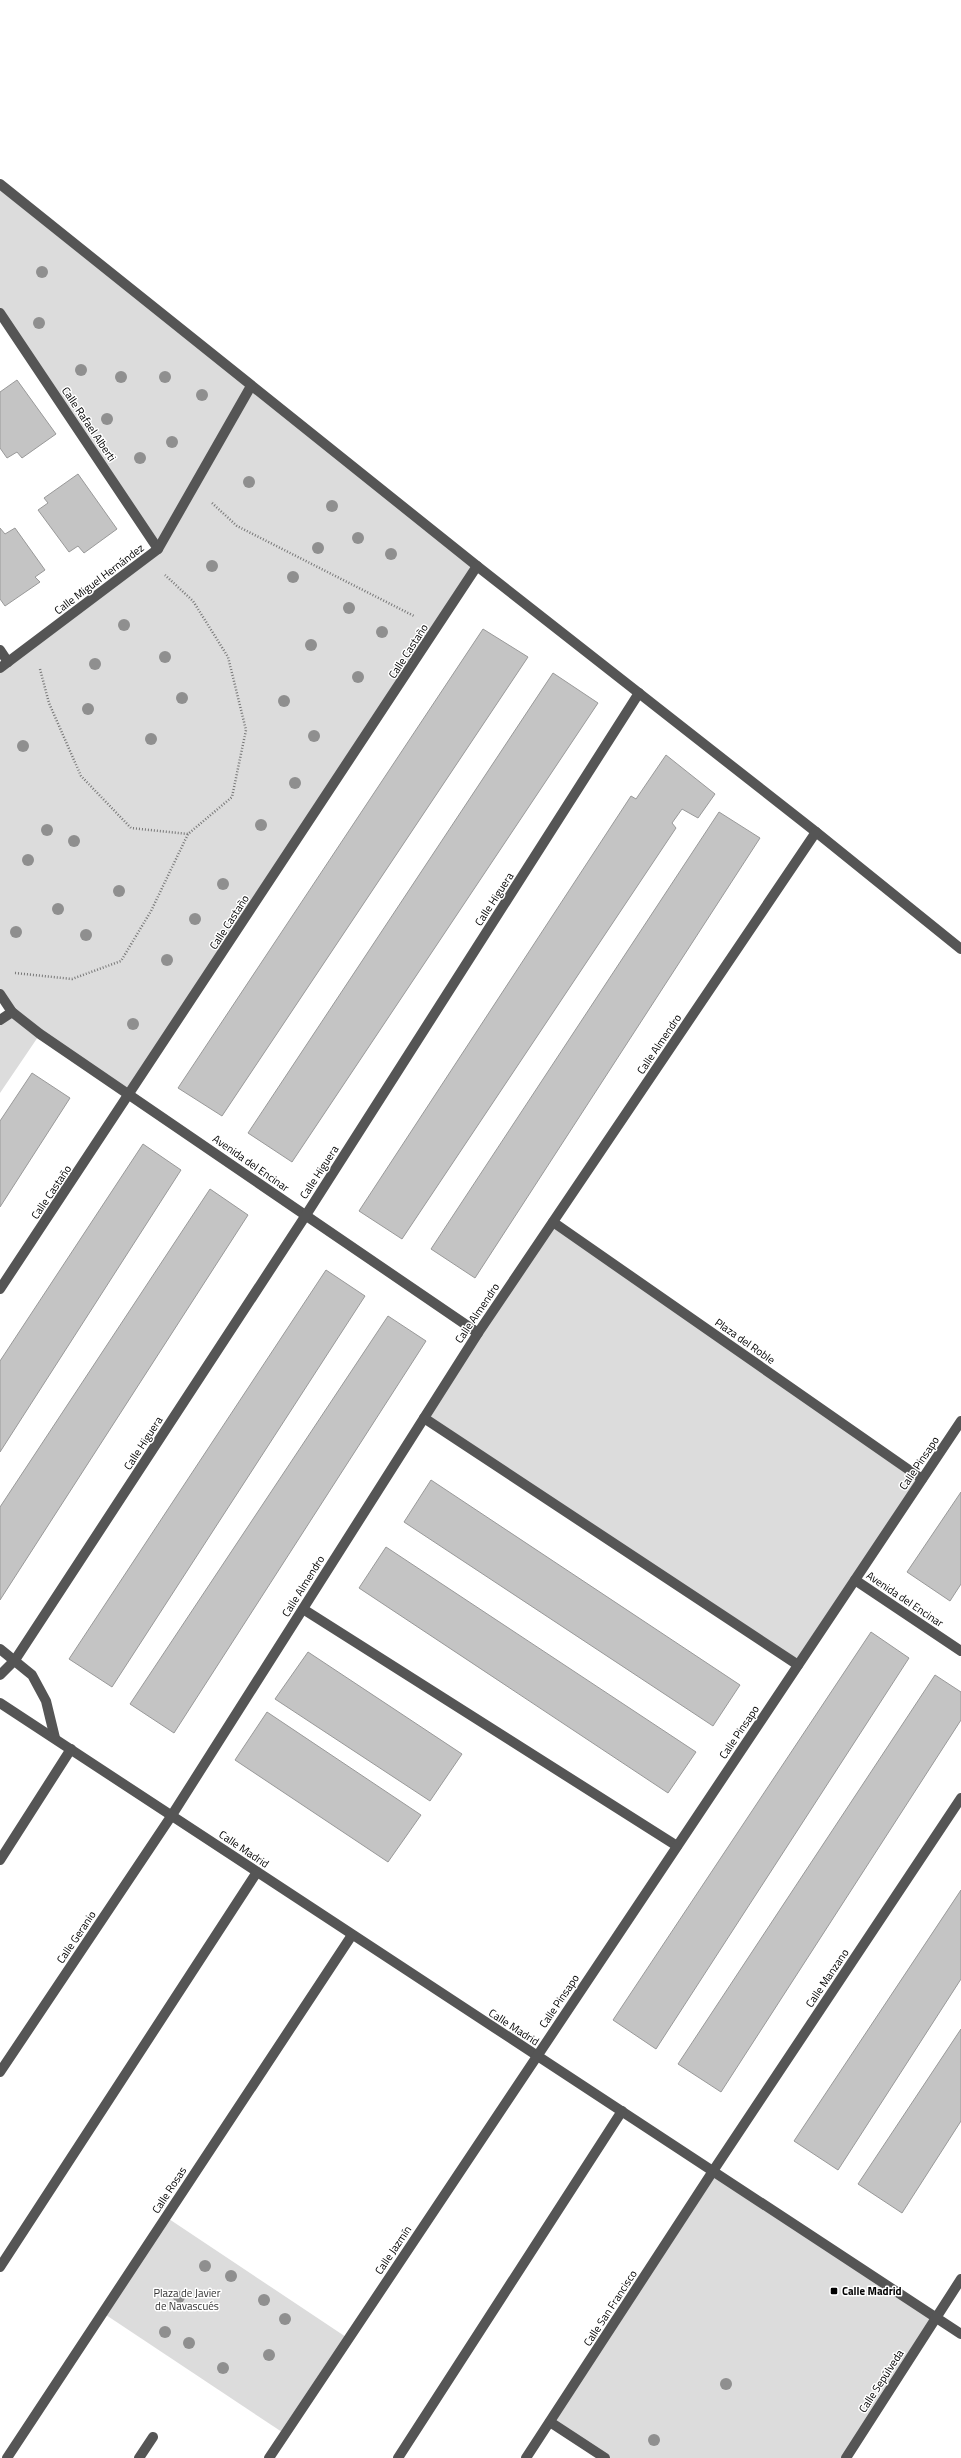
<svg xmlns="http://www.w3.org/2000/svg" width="961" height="2458" font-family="'Titillium Web',sans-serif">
  <rect width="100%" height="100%" fill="#fff"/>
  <g fill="#dcdcdc">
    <path d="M0,184L477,566L130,1095L40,1034L0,1093V1020L12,1012L0,994V668L158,549L0,313Z"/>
    <path d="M553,1222L922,1479L798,1665L424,1418Z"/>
    <path d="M713,2171L937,2318L846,2458H605L550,2422Z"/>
    <path d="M166,2217L349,2339L285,2434L103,2313Z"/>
  </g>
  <g fill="#c4c4c4" stroke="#999">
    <path d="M17,380L56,434L22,458L17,452L7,458L0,448V392Z"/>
    <path d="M78,474L117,529L84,553L78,546L69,552L38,510L48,503L44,498Z"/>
    <path d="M0,528L5,534L15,528L45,570L35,577L40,582L5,606L0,599Z"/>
    <path d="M483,629L528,657L222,1116L178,1088Z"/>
    <path d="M553,673L598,703L292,1162L248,1133Z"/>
    <path d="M666,755L715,794L698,818L682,809L672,823L676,828L402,1239L359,1211L631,796L636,799Z"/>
    <path d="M719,812L760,838L475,1278L431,1249Z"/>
    <path d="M32,1073L70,1098L0,1207V1121Z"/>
    <path d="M143,1144L181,1170L0,1452V1361Z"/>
    <path d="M210,1189L248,1215L0,1600V1507Z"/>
    <path d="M326,1270L365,1296L112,1687L69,1659Z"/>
    <path d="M388,1316L426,1341L174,1733L130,1704Z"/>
    <path d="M431,1480L740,1685L713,1726L404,1522Z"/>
    <path d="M961,1492V1584L950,1601L907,1572Z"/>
    <path d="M386,1547L696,1752L668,1793L359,1588Z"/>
    <path d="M871,1632L909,1658L656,2049L613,2020Z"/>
    <path d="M308,1652L462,1754L430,1801L275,1699Z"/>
    <path d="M935,1675L961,1692V1720L721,2092L678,2064Z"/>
    <path d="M267,1712L421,1815L388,1862L235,1760Z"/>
    <path d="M961,1890V1979L838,2170L794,2141Z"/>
    <path d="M961,2029V2121L902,2213L858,2184Z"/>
  </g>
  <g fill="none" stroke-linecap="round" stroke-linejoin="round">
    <g stroke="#777" stroke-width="2.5" stroke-dasharray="1 2" stroke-linecap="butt">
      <path d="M212,503L237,526L414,616"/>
      <path d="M40,669L49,703L81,776L131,828L188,834L232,797L246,730L228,657L193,601L165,575"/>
      <path d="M15,973L72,979L121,961L151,911L188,834"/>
    </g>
    <g stroke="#555" stroke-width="10">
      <path d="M0,184L477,566L816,832L961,949"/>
      <path d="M0,313L158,549"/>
      <path d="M0,650L8,662"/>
      <path d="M0,668L158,549L251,386"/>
      <path d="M0,994L12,1012L40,1034L478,1333"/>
      <path d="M0,1020L12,1012"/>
      <path d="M553,1222L922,1479"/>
      <path d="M0,1289L477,566"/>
      <path d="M424,1418L798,1665"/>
      <path d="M855,1580L961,1651"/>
      <path d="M303,1609L677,1846"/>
      <path d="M0,1649L32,1675L46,1701L55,1738"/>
      <path d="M0,1675L15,1660L306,1215L639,693"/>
      <path d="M0,1703L961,2334"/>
      <path d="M0,1860L71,1749"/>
      <path d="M0,2072L172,1815L478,1333L816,832"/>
      <path d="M0,2267L257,1872"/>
      <path d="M550,2422L605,2458"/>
      <path d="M7,2458L352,1935"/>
      <path d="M139,2458L153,2437"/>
      <path d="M269,2458L961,1421"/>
      <path d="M398,2458L622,2111"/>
      <path d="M526,2458L713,2171L961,1798"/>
      <path d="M846,2458L961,2279"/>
    </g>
  </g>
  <g fill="#8f8f8f">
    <circle cx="42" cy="272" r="6"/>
    <circle cx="39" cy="323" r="6"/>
    <circle cx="81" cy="370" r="6"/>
    <circle cx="121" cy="377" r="6"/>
    <circle cx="165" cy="377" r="6"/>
    <circle cx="202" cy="395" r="6"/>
    <circle cx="107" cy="419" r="6"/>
    <circle cx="172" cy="442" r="6"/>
    <circle cx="140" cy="458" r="6"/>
    <circle cx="249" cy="482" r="6"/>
    <circle cx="332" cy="506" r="6"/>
    <circle cx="358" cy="538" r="6"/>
    <circle cx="318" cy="548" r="6"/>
    <circle cx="391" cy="554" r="6"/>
    <circle cx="212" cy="566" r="6"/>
    <circle cx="293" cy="577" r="6"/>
    <circle cx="349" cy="608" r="6"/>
    <circle cx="124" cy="625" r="6"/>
    <circle cx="382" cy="632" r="6"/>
    <circle cx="311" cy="645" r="6"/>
    <circle cx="165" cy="657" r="6"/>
    <circle cx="95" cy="664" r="6"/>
    <circle cx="358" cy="677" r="6"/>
    <circle cx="182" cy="698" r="6"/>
    <circle cx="284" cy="701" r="6"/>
    <circle cx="88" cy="709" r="6"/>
    <circle cx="314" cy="736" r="6"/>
    <circle cx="151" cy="739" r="6"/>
    <circle cx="23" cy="746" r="6"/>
    <circle cx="295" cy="783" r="6"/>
    <circle cx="261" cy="825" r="6"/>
    <circle cx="47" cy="830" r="6"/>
    <circle cx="74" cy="841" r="6"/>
    <circle cx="28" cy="860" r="6"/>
    <circle cx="223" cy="884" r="6"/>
    <circle cx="119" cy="891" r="6"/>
    <circle cx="58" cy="909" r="6"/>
    <circle cx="195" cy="919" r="6"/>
    <circle cx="16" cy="932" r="6"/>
    <circle cx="86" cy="935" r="6"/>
    <circle cx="167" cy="960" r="6"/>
    <circle cx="133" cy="1024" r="6"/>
    <circle cx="205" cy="2266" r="6"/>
    <circle cx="231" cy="2276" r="6"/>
    <circle cx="179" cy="2297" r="6"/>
    <circle cx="264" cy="2300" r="6"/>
    <circle cx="285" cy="2319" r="6"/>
    <circle cx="165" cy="2332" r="6"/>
    <circle cx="189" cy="2343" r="6"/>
    <circle cx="269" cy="2355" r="6"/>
    <circle cx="223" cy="2368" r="6"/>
    <circle cx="726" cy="2384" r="6"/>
    <circle cx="654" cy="2440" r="6"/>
  </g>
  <rect fill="#000" stroke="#fff" stroke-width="1.5" x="830" y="2287" width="8" height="8" rx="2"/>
  <g text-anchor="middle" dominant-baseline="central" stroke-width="3" stroke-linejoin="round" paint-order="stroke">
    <g font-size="11" fill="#000" stroke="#fff">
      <text transform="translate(89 424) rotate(56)">Calle Rafael Alberti</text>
      <text transform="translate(99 579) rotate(-37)">Calle Miguel Hernández</text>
      <text transform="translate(408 651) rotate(-57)">Calle Castaño</text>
      <text transform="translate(494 899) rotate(-57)">Calle Higuera</text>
      <text transform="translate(229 922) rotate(-57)">Calle Castaño</text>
      <text transform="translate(659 1044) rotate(-56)">Calle Almendro</text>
      <text transform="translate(251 1163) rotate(35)">Avenida del Encinar</text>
      <text transform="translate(319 1172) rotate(-57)">Calle Higuera</text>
      <text transform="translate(51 1192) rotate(-56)">Calle Castaño</text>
      <text transform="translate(477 1313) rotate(-56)">Calle Almendro</text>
      <text transform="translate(745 1341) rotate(35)">Plaza del Roble</text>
      <text transform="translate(143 1443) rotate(-57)">Calle Higuera</text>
      <text transform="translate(919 1463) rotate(-56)">Calle Pinsapo</text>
      <text transform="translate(303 1586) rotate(-58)">Calle Almendro</text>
      <text transform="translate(905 1599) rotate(34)">Avenida del Encinar</text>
      <text transform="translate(739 1732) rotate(-56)">Calle Pinsapo</text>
      <text transform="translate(244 1849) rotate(34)">Calle Madrid</text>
      <text transform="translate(76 1937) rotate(-56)">Calle Geranio</text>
      <text transform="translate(827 1978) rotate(-56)">Calle Manzano</text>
      <text transform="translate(559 2001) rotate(-56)">Calle Pinsapo</text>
      <text transform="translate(514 2027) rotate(33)">Calle Madrid</text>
      <text transform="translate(169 2190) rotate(-57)">Calle Rosas</text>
      <text transform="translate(393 2250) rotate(-56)">Calle Jazmín</text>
      <text transform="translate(610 2308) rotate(-57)">Calle San Francisco</text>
      <text transform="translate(881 2381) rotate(-57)">Calle Sepúlveda</text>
    </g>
    <g font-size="11" font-weight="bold" fill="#000" stroke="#fff" text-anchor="start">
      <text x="842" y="2291">Calle Madrid</text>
    </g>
    <g font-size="11" fill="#333" stroke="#fff">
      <text x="187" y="2293">Plaza de Javier<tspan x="187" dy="13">de Navascués</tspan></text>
    </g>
  </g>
</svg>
